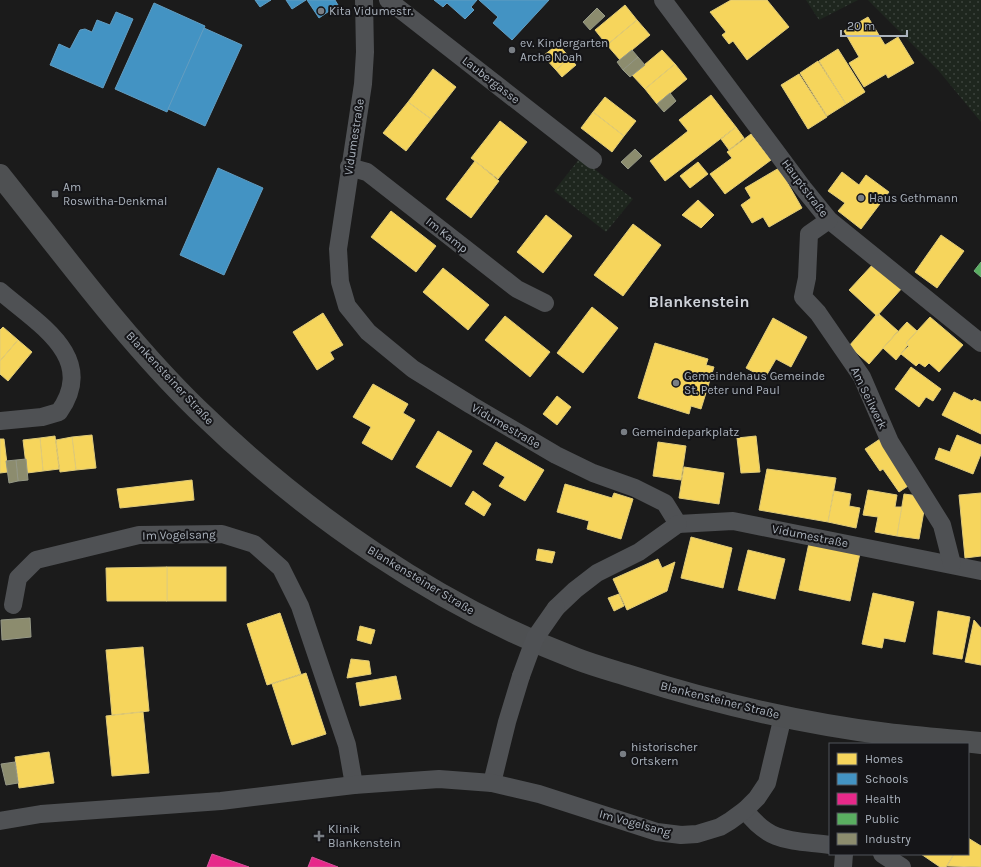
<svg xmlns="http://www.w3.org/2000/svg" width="981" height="867" font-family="Karla,sans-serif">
  <defs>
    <pattern id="park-dots" width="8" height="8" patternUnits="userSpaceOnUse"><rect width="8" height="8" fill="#1e261e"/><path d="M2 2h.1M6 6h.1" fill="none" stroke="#3c433d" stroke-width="1.8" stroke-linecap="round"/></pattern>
  </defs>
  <rect width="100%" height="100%" fill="#1b1b1b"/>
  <g fill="url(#park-dots)">
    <path d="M806,0H858L819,20Z"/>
    <path d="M868,0H981V122L938,70Z"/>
    <path d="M580,158L633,199L606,232L554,191Z"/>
  </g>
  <g fill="#f6d55c" stroke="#e0cb79">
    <path d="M731,0H767L789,27L747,60L733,41L729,44L722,35L726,32L710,12Z"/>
    <path d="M625,5L637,20L607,45L595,30Z"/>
    <path d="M868,17L885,45L898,37L914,63L888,78L886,74L864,87L849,63L859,57L844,31Z"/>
    <path d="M637,20L650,35L620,60L607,45Z"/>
    <path d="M558,44L570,58L556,70L543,56Z"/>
    <path d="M838,49L865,92L846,104L819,61Z"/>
    <path d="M662,50L675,64L645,89L632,75Z"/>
    <path d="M570,58L576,65L562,77L556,70Z"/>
    <path d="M818,61L846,104L827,116L800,73Z"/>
    <path d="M675,64L687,79L657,104L645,89Z"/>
    <path d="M433,69L456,87L431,119L408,102Z"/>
    <path d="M799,74L827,117L808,129L781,85Z"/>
    <path d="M711,95L736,127L665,181L650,161L688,131L679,120Z"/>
    <path d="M605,97L636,121L624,136L593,112Z"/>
    <path d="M408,102L431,119L406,151L383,133Z"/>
    <path d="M593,112L624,136L612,152L581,128Z"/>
    <path d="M500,121L527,142L498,179L471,158Z"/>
    <path d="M736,127L744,138L729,150L721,139Z"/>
    <path d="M751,134L771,160L725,194L710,174L732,158L727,152Z"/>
    <path d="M475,161L499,181L471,218L446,199Z"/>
    <path d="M698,162L708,174L690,188L680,176Z"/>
    <path d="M779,168L802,208L769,227L763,217L752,223L741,205L751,198L745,188Z"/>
    <path d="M842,172L859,185L866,175L889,192L861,229L838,211L845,203L828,191Z"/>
    <path d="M698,200L714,215L701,228L682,215Z"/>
    <path d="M391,211L436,246L416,272L371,237Z"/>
    <path d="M546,215L572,236L543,273L517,252Z"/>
    <path d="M633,224L661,245L623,296L594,275Z"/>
    <path d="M941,235L964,251L937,288L915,272Z"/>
    <path d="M875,262L903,287L877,316L849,290Z"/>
    <path d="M443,268L489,305L468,330L423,292Z"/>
    <path d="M592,307L618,328L583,373L557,353Z"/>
    <path d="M323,313L343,345L330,352L334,359L317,370L293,332Z"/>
    <path d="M879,314L898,331L869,364L849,346L876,315L878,316Z"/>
    <path d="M505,316L550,352L530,377L485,340Z"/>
    <path d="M930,317L963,345L939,372L929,363L925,367L919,363L916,366L901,354L909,346L906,343Z"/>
    <path d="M773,318L807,337L791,367L776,359L765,378L746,368Z"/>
    <path d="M907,322L917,331L906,343L908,345L896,360L883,348Z"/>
    <path d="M3,327L18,340L0,361V330Z"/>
    <path d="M18,340L32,352L8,381L0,374V361Z"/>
    <path d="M655,343L708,359L706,365L714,367L701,409L691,406L689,414L638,398Z"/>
    <path d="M911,367L941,389L933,401L926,397L919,407L895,389Z"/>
    <path d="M373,384L408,404L403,413L415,420L392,460L362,443L371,427L353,417Z"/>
    <path d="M954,392L972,401L974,399L981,402V434L942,415Z"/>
    <path d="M557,396L571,407L557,425L543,414Z"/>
    <path d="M438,431L472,451L451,487L416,467Z"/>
    <path d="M92,435L96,468L76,470L72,437Z"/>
    <path d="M957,435L981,445V454L973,474L935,459L939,448L950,452Z"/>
    <path d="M55,436L59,469L43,471L40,438Z"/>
    <path d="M756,436L760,472L741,473L737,438Z"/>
    <path d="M72,437L76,470L60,472L56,440Z"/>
    <path d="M40,438L43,471L27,473L23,440Z"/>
    <path d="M0,439H4L8,472L0,473Z"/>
    <path d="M880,439L911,484L899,492L883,469L880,471L865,449Z"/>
    <path d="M496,442L544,470L525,501L499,486L505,477L483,464Z"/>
    <path d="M658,442L686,446L681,480L653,476Z"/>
    <path d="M684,467L724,473L719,504L679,498Z"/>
    <path d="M767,469L836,478L828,522L759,510Z"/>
    <path d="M192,480L194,500L120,508L117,489Z"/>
    <path d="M565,484L612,498L614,493L633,499L621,539L587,529L589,521L557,512Z"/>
    <path d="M868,490L897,495L895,507H902L897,536L875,532L878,517L863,515Z"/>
    <path d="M473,491L491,504L484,516L465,504Z"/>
    <path d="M834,491L851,494L849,506L860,508L856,528L828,522Z"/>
    <path d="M981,493V556L965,558L959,495Z"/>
    <path d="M904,494L919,496L925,505L919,539L897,536Z"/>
    <path d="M691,537L732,548L723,588L681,578Z"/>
    <path d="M809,543L860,553L850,601L799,590Z"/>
    <path d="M538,549L555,552L552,563L536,560Z"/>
    <path d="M748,550L785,559L775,599L738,590Z"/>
    <path d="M658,559L662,568L675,562L667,591L627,610L613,579Z"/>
    <rect x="167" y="567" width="59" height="34"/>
    <path d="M167,567V601H107L106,568Z"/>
    <path d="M873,593L914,602L905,642L884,638L882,648L862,644Z"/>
    <path d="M619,594L624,606L614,611L608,598Z"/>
    <path d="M938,611L970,617L962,659L933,654Z"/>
    <path d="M280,613L301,674L267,685L247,624Z"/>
    <path d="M974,620L981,628V665L965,662Z"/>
    <path d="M360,626L375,630L371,644L357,640Z"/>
    <path d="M143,647L149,711L112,715L106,650Z"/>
    <path d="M351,659L369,661L371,674L347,678Z"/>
    <path d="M306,673L326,734L292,745L272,684Z"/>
    <path d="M396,676L401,699L360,706L356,683Z"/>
    <path d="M143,712L149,773L112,776L106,716Z"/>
    <path d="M49,752L54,783L19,788L15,757Z"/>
    <path d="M968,838L981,846V867L947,866L954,854H968Z"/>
    <path d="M921,854H954L946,867H940Z"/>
  </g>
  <g fill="#4393c3" stroke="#629dc1">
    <path d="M255,0H271L260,7Z"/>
    <path d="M286,0H306L292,9Z"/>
    <path d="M307,0H335L338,5L319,18Z"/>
    <path d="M434,0H477L471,7L474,10L465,19L447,3L443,7Z"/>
    <path d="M479,0H549L512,40L493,23L498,17Z"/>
    <path d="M154,3L205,26L167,112L115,89Z"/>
    <path d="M116,12L133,19L103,88L50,65L59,44L70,49L80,30L85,29L92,32L97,20L110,25Z"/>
    <path d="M204,28L242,45L205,126L168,109Z"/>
    <path d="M218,168L263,188L224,275L180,255Z"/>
  </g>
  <g fill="#e7298a" stroke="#d55299">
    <path d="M212,854L249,867H207Z"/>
    <path d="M312,857L338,867H308Z"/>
  </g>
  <path fill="#5aae61" stroke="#72b07d" d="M981,262V277L974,271Z"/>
  <g fill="#8c8c6e" stroke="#959886">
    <path d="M597,8L605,16L590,30L583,22Z"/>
    <path d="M632,50L638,57L623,70L617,62Z"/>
    <path d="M638,57L645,65L630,77L623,70Z"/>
    <path d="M670,93L676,101L664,112L657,104Z"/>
    <path d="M635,149L642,156L628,169L621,162Z"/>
    <path d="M26,459L28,480L18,481L16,460Z"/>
    <path d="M16,460L18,481L9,483L6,461Z"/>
    <path d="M30,618L31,637L2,640L1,620Z"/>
    <path d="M15,762L18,783L6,785L1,764Z"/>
  </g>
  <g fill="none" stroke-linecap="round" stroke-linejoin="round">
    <g stroke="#4f5154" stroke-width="18">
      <path d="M364,0L365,52L363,84L338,249L340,282L347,306L368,332L413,369L471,405L556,455L593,473L635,488L665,503L678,524L733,521L981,571"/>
      <path d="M388,0L593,160"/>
      <path d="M663,0L803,188L829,220L981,343"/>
      <path d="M349,167L367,172L517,289L545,303"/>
      <path d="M829,220L809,234L807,278L803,297L818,313L862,377L890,442L942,525L952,564"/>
      <path d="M0,291C38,324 98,357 59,412L42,417L0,421"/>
      <path d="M13,605L18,578L36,560L139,535L222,534L254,544L281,568L300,606L347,745L354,785"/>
      <path d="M556,608L575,590L597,573L639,552L678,524"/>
      <path d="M492,783L507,722L521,676"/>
      <path d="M745,810C770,844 792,840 830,845"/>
      <path d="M0,821L41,814L221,801L354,785L439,779L492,783L539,794L657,832L681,835L697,834L720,827L730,821L745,810L757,798L767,783L783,716"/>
      <path d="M882,854L902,867"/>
      <path d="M843,867L844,854"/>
    </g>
    <path stroke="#4e5052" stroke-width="22" d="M0,175C64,255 125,339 198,410C306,515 436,605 577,659C595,666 614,671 633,677C715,703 801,723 887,734C918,738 950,740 981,743"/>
    <path stroke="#4f5154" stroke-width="18" d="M521,676L535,638L556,608"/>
  </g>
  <g fill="#797e84" stroke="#151518" stroke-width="1.5">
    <circle cx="321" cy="11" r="4"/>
    <circle cx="512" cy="50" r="4"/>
    <rect x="51" y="190" width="8" height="8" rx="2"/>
    <circle cx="861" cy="198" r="4"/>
    <circle cx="676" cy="383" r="4"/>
    <circle cx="624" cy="432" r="4"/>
    <circle cx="623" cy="754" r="4"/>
    <path d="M317 830h4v4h4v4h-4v4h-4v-4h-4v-4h4z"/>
  </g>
  <g text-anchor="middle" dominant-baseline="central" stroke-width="4" stroke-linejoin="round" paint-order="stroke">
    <g font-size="12" fill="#abb3bd" stroke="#151518" text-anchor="start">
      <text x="329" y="11">Kita Vidumestr.</text>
      <text x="520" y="43">ev. Kindergarten<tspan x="520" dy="14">Arche Noah</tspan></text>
      <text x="63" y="187">Am<tspan x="63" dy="14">Roswitha-Denkmal</tspan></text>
      <text x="869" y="198">Haus Gethmann</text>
      <text x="684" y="376">Gemeindehaus Gemeinde<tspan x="684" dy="14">St. Peter und Paul</tspan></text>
      <text x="632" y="432">Gemeindeparkplatz</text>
      <text x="631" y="747">historischer<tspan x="631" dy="14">Ortskern</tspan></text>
      <text x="328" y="829">Klinik<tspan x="328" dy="14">Blankenstein</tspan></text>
    </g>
    <g font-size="12" fill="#abb3bd" stroke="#151518">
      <text transform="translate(491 80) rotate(38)">Laubergasse</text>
      <text transform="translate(354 137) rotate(-81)">Vidumestraße</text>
      <text transform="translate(805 188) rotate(53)">Hauptstraße</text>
      <text transform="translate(447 235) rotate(38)">Im Kamp</text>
      <text transform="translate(170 378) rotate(47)">Blankensteiner Straße</text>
      <text transform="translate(869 398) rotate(64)">Am Seilwerk</text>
      <text transform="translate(506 426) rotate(30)">Vidumestraße</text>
      <text transform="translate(179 535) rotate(-1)">Im Vogelsang</text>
      <text transform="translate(810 536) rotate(11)">Vidumestraße</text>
      <text transform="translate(421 580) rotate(31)">Blankensteiner Straße</text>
      <text transform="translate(720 700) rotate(14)">Blankensteiner Straße</text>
      <text transform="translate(635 823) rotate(15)">Im Vogelsang</text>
    </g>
    <g font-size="16" font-weight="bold" fill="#cdd1d8" stroke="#151518">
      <text x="699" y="301">Blankenstein</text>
    </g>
  </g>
  <rect x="829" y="743" width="140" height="112" fill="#151518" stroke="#51545a"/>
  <rect x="837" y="753" width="20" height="12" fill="#f6d55c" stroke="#51545a"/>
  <text x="865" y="763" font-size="12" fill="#abb3bd">Homes</text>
  <rect x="837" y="773" width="20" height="12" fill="#4393c3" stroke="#51545a"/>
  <text x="865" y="783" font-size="12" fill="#abb3bd">Schools</text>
  <rect x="837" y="793" width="20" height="12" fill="#e7298a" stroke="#51545a"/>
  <text x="865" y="803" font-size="12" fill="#abb3bd">Health</text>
  <rect x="837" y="813" width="20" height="12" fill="#5aae61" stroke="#51545a"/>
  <text x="865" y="823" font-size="12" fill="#abb3bd">Public</text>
  <rect x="837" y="833" width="20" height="12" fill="#8c8c6e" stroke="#51545a"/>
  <text x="865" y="843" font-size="12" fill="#abb3bd">Industry</text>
  <path d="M841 30v6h66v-6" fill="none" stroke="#abb3bd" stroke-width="2"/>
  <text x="847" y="30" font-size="12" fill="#abb3bd" stroke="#151518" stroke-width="3" paint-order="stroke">20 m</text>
</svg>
